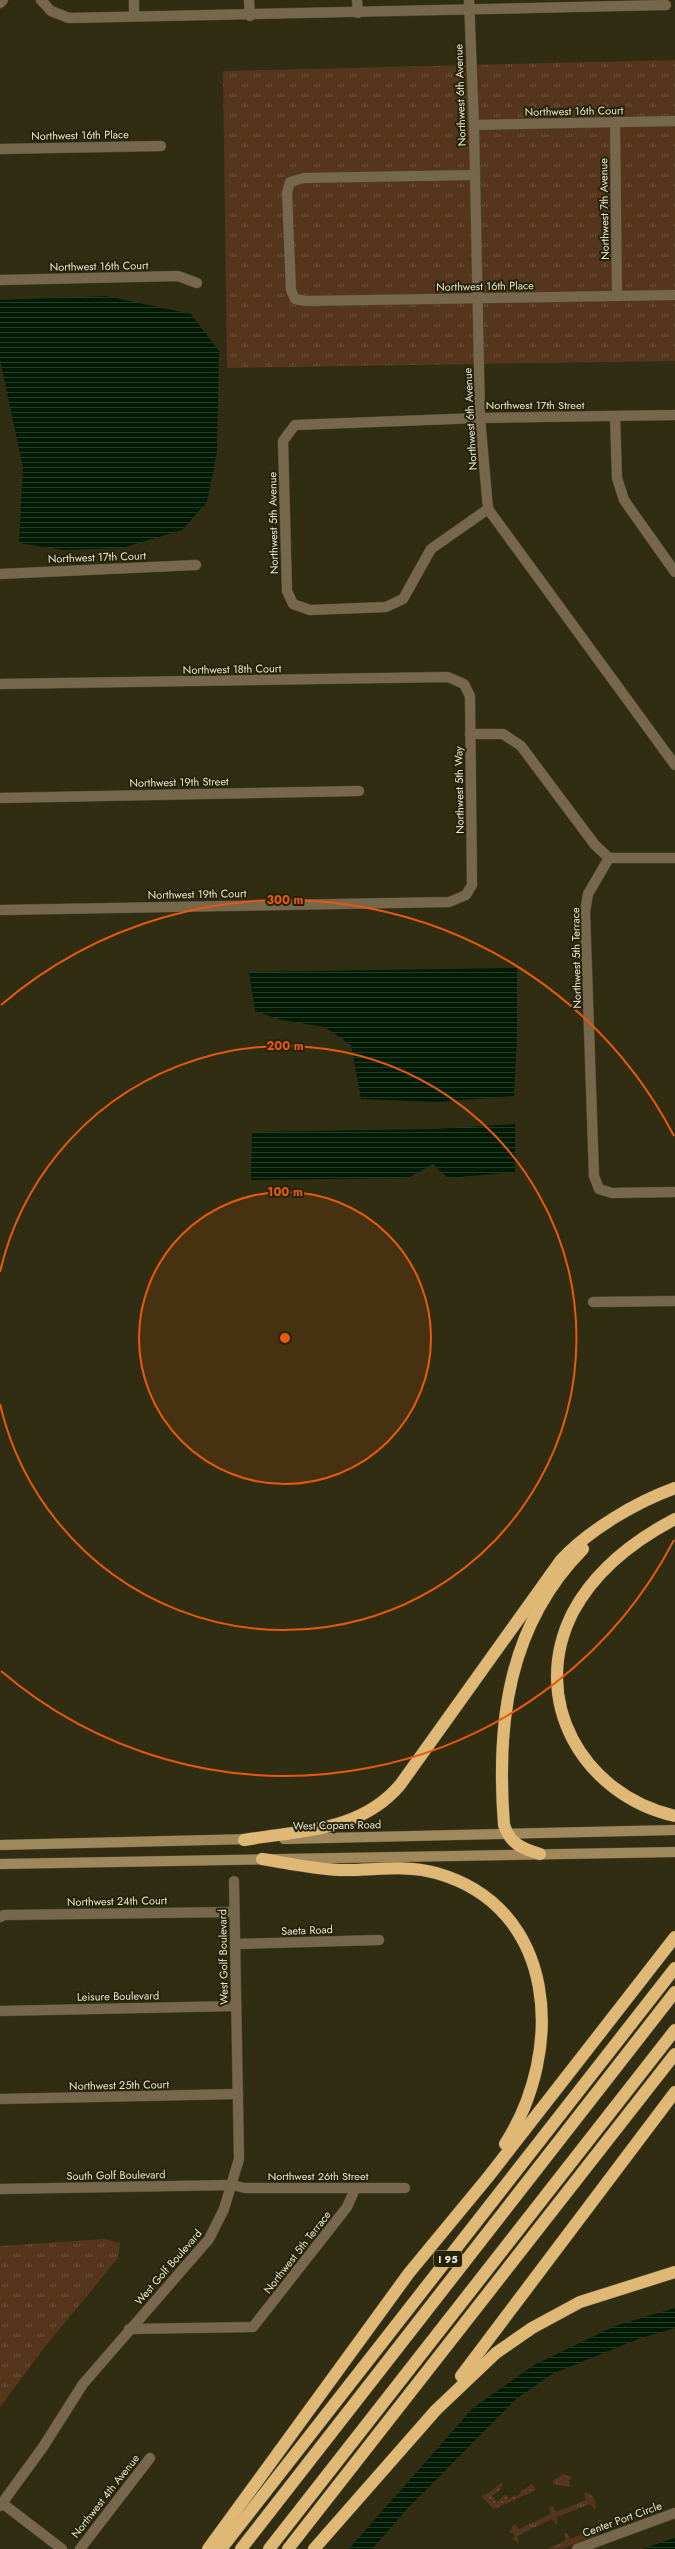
<svg xmlns="http://www.w3.org/2000/svg" width="675" height="2549" font-family="Jost,sans-serif">
  <defs>
    <pattern id="grass-tufts" width="24" height="20" patternUnits="userSpaceOnUse"><rect width="24" height="20" fill="#55361d"/><path d="M3 7l-1-3M5 7V3M7 7l1-3M15 17l-1-3M17 17v-4M19 17l1-3" fill="none" stroke="#6d533d"/></pattern>
    <pattern id="park-dots" width="8" height="8" patternUnits="userSpaceOnUse"><rect width="8" height="8" fill="#55361d"/><path d="M2 2h.1M6 6h.1" fill="none" stroke="#6d533d" stroke-width="1.8" stroke-linecap="round"/></pattern>
    <pattern id="water-rules" width="6" height="5" patternUnits="userSpaceOnUse"><rect width="6" height="5" fill="#011b04"/><path d="M0 2.5h6" fill="none" stroke="#263c28"/></pattern>
  </defs>
  <rect width="100%" height="100%" fill="#302d12"/>
  <g fill="url(#grass-tufts)">
    <path d="M675,60V361L227,368L223,71Z"/>
    <path d="M104,2239L120,2243L118,2258L44,2348L0,2407V2246Z"/>
    <path d="M563,2474L573,2478L569,2480L570,2487L553,2484V2481Z"/>
    <path d="M586,2493C593,2493 598,2504 595,2510L590,2504L557,2517V2525L552,2519L517,2536L519,2543L512,2539L515,2537L513,2533H509L514,2524L519,2529L551,2514L549,2507L553,2506L556,2512L586,2500L584,2494Z"/>
    <path d="M598,2520H602L605,2525L601,2533L562,2549H548L566,2540L564,2533H567L570,2539L599,2527Z"/>
  </g>
  <path fill="url(#park-dots)" d="M503,2482L500,2490L492,2495L497,2502L504,2495L508,2496V2499L515,2495L518,2496L521,2491L532,2484L536,2490L494,2509L483,2498L482,2493L484,2496Z"/>
  <g fill="url(#water-rules)">
    <path d="M106,296L191,314L219,351L217,452L207,502L182,530L122,548L64,550L19,543L23,467L0,360V300Z"/>
    <path d="M517,968V1036L514,1096L438,1102L361,1099L351,1045L325,1027L282,1020L255,1011L249,972Z"/>
    <path d="M515,1124V1172L448,1178L433,1164L408,1178L251,1180L252,1132L436,1129Z"/>
    <path d="M675,2308V2328L638,2339L552,2374L516,2399L408,2508L372,2549H349L473,2408L534,2365L615,2326Z"/>
    <path d="M675,2538V2549H642Z"/>
  </g>
  <g fill="none" stroke-linecap="round" stroke-linejoin="round">
    <g stroke="#4d4a31" stroke-width="11">
      <g id="minor">
        <path d="M41,0L51,11L69,18L666,5"/>
        <path d="M134,0V16"/>
        <path d="M249,0L250,16"/>
        <path d="M357,0L358,13"/>
        <path d="M469,0L474,125L480,418L488,509L675,765"/>
        <path d="M0,3L3,0"/>
        <path d="M615,122L617,296"/>
        <path d="M474,125L675,121"/>
        <path d="M0,149L161,146"/>
        <path d="M474,175L304,178L290,182L287,193L291,290L295,299L305,301L675,295"/>
        <path d="M0,280L178,276L197,283"/>
        <path d="M615,417L617,478L624,500L675,572"/>
        <path d="M488,509L431,549L403,599L386,607L310,610L293,604L287,591L283,441L295,425L480,418L675,415"/>
        <path d="M0,574L196,565"/>
        <path d="M0,684L448,677L464,684L470,696L472,885L466,895L449,902L0,910"/>
        <path d="M470,734H503L521,746L595,845L609,858L588,894L585,912L594,1176L599,1189L612,1193L675,1192"/>
        <path d="M0,798L359,791"/>
        <path d="M609,858H675"/>
        <path d="M593,1302L675,1301"/>
        <path d="M0,1917L4,1915L234,1912"/>
        <path d="M235,1944L379,1940"/>
        <path d="M0,2011L236,2006"/>
        <path d="M0,2099L238,2094"/>
        <path d="M0,2189L232,2185L245,2188H405"/>
        <path d="M129,2329L253,2327L347,2207L355,2189"/>
        <path d="M2,2503L62,2549"/>
        <path d="M0,2506L43,2447L83,2384L209,2239L224,2209L239,2159L234,1881"/>
        <path d="M80,2549L150,2458"/>
        <path d="M577,2549L675,2513"/>
      </g>
    </g>
    <g stroke="#4d4a31" stroke-width="11">
      <g id="secondary">
        <path d="M284,1839L675,1830"/>
        <path d="M0,1845L252,1839"/>
        <path d="M0,1864L675,1852"/>
      </g>
    </g>
    <g stroke="#4d4a31" stroke-width="13">
      <g id="motorway">
        <path d="M675,1519C635,1540 595,1571 573,1612C528,1700 583,1795 675,1816"/>
        <path d="M244,1840C301,1830 360,1832 400,1785L561,1560C589,1530 636,1502 675,1488"/>
        <path d="M540,1854C523,1849 510,1844 504,1825C496,1723 508,1625 583,1549"/>
        <path d="M262,1859C287,1863 314,1869 340,1870C371,1871 405,1864 436,1873C558,1907 565,2051 505,2144"/>
        <path d="M461,2376L675,2092"/>
        <path d="M208,2549L409,2273L489,2176L675,1937"/>
        <path d="M221,2549L675,1968"/>
        <path d="M241,2549L675,1992"/>
        <path d="M269,2549L675,2030"/>
        <path d="M288,2549L675,2054"/>
        <path d="M314,2549L436,2410L496,2353L532,2328L580,2302L675,2272"/>
      </g>
    </g>
    <use href="#minor" stroke="#77674d" stroke-width="10"/>
    <use href="#secondary" stroke="#a0885d" stroke-width="10"/>
    <use href="#motorway" stroke="#deb874" stroke-width="12"/>
  </g>
  <circle cx="285" cy="1338" r="146" fill="#e8590c" fill-opacity=".12"/>
  <g fill="none" stroke="#e8590c" stroke-width="2">
    <circle cx="285" cy="1338" r="146"/>
    <path d="M0 1272A292 292 0 1 1 0 1404"/>
    <path d="M674 1540A438 438 0 0 1 1 1671M1 1005A438 438 0 0 1 674 1136"/>
  </g>
  <g text-anchor="middle" dominant-baseline="central" stroke-width="4" stroke-linejoin="round" paint-order="stroke">
    <rect fill="#262308" stroke="#acab98" stroke-width="1" x="434" y="2251" width="28" height="16" rx="3"/>
    <g font-size="10" font-weight="bold" fill="#e6e5d5">
      <text x="448" y="2259">I 95</text>
    </g>
    <g font-size="11" fill="#e6e5d5" stroke="#262308">
      <text transform="translate(460 95) rotate(-92)">Northwest 6th Avenue</text>
      <text transform="translate(574 111) rotate(-1)">Northwest 16th Court</text>
      <text transform="translate(80 135) rotate(-1)">Northwest 16th Place</text>
      <text transform="translate(604 209) rotate(-91)">Northwest 7th Avenue</text>
      <text transform="translate(99 266) rotate(-1)">Northwest 16th Court</text>
      <text transform="translate(485 286) rotate(-1)">Northwest 16th Place</text>
      <text x="535" y="405">Northwest 17th Street</text>
      <text transform="translate(470 419) rotate(-93)">Northwest 6th Avenue</text>
      <text transform="translate(273 523) rotate(-91)">Northwest 5th Avenue</text>
      <text transform="translate(97 557) rotate(-2)">Northwest 17th Court</text>
      <text transform="translate(232 669) rotate(-1)">Northwest 18th Court</text>
      <text transform="translate(179 782) rotate(-1)">Northwest 19th Street</text>
      <text transform="translate(459 790) rotate(-91)">Northwest 5th Way</text>
      <text transform="translate(197 894) rotate(-1)">Northwest 19th Court</text>
      <text transform="translate(576 958) rotate(-91)">Northwest 5th Terrace</text>
      <text transform="translate(337 1825) rotate(-1)">West Copans Road</text>
      <text transform="translate(117 1901) rotate(-1)">Northwest 24th Court</text>
      <text transform="translate(307 1930) rotate(-2)">Saeta Road</text>
      <text transform="translate(223 1957) rotate(-91)">West Golf Boulevard</text>
      <text transform="translate(118 1996) rotate(-1)">Leisure Boulevard</text>
      <text transform="translate(119 2085) rotate(-1)">Northwest 25th Court</text>
      <text transform="translate(116 2175) rotate(-1)">South Golf Boulevard</text>
      <text x="318" y="2176">Northwest 26th Street</text>
      <text transform="translate(297 2252) rotate(-52)">Northwest 5th Terrace</text>
      <text transform="translate(168 2267) rotate(-49)">West Golf Boulevard</text>
      <text transform="translate(105 2496) rotate(-52)">Northwest 4th Avenue</text>
      <text transform="translate(622 2519) rotate(-20)">Center Port Circle</text>
    </g>
  </g>
  <circle cx="285" cy="1338" r="6" fill="#e8590c" stroke="#262308" stroke-width="2"/>
  <g font-size="12" text-anchor="middle" font-weight="bold" fill="#e8590c" stroke="#262308" stroke-width="4" stroke-linejoin="round" paint-order="stroke">
    <text x="285" y="904">300 m</text>
    <text x="285" y="1050">200 m</text>
    <text x="285" y="1196">100 m</text>
  </g>
</svg>
